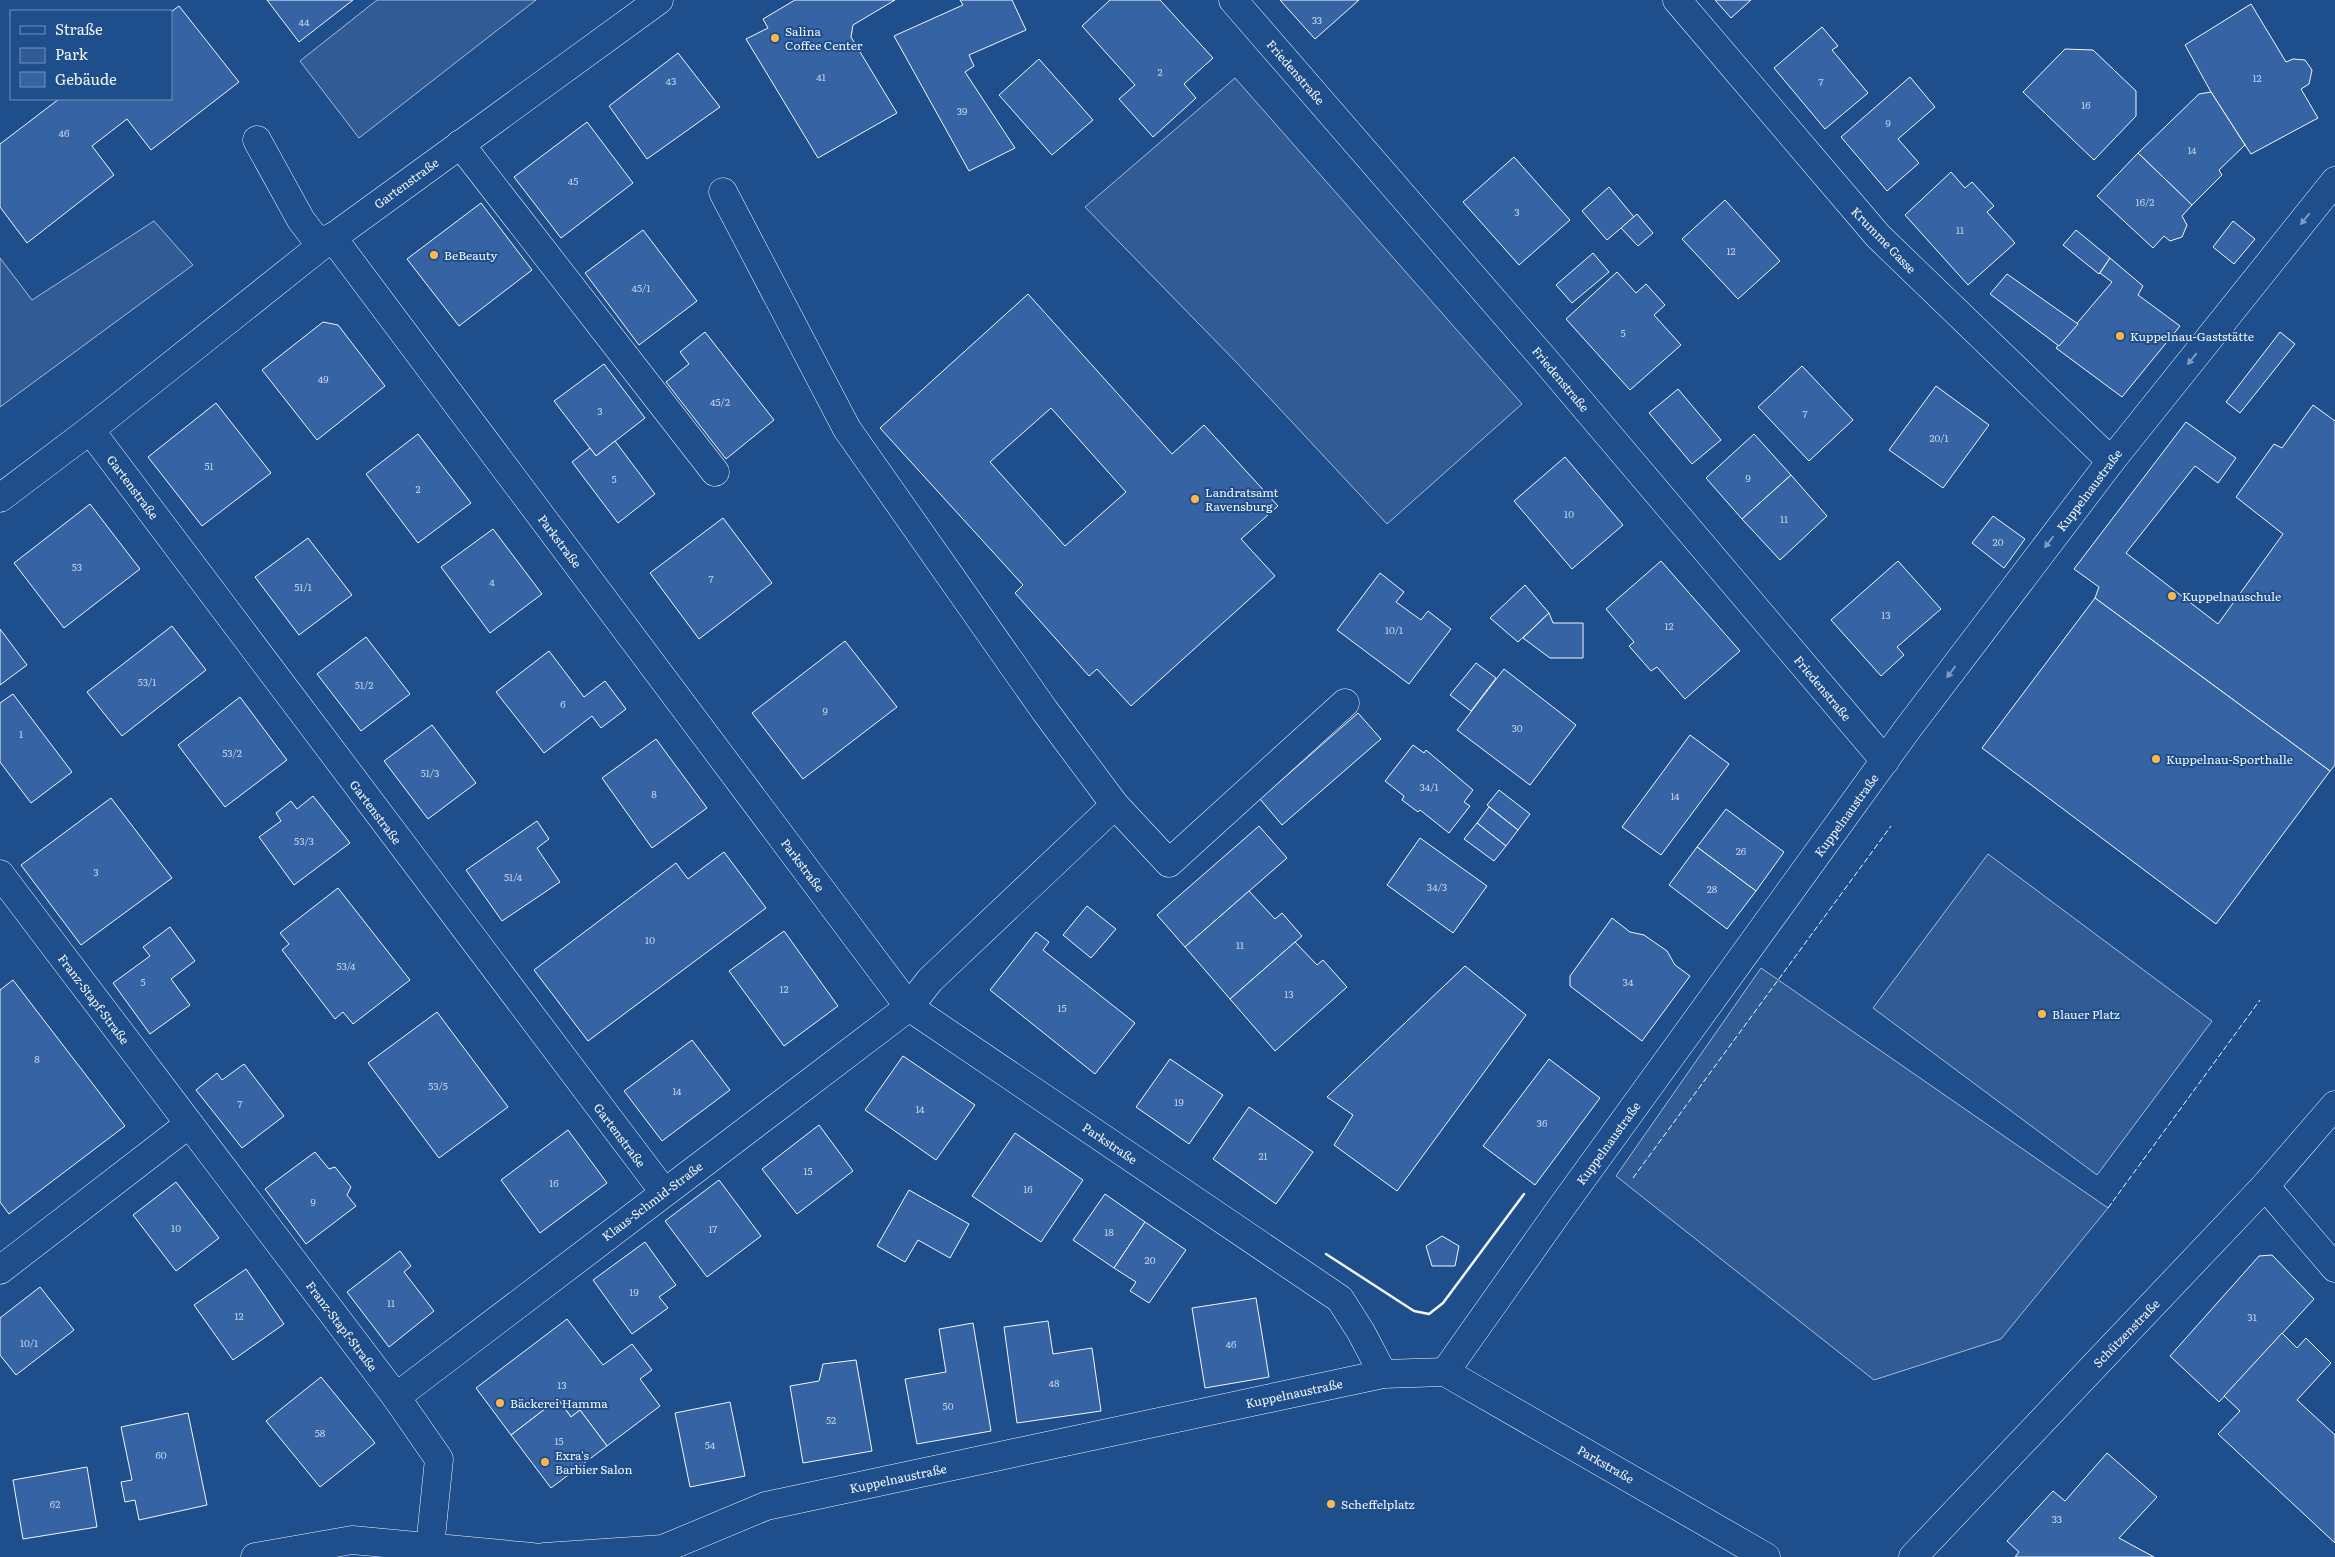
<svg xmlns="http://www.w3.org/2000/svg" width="2335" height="1557" font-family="Literata,serif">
  <rect width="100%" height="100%" fill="#1f4e8c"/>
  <g fill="#305b95" stroke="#a8bbd7">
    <path d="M377,0H536L359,138L300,61Z"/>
    <path d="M1235,78L1522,404L1387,524L1237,363L1085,207Z"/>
    <path d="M154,221L193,265L0,407V258L32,300Z"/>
    <path d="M1988,854L2212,1021L2097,1175L1873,1008Z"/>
    <path d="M1761,968L2108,1208L2001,1339L1874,1380L1616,1176Z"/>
  </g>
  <g fill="#3563a3" stroke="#f2f6ff" fill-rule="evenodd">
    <path d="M267,0H353L299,42Z"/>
    <path d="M795,0H895L853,25L851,37L897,113L818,158L746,39L768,28L763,19Z"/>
    <path d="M960,0H1012L1026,30L969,55L974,66L965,72L1015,148L969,171L894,36L963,5Z"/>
    <path d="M1110,0H1160L1213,58L1184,84L1196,98L1153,137L1119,99L1135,85L1082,26Z"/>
    <path d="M1280,0H1359L1315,39Z"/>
    <path d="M1715,0H1751L1731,18Z"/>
    <path d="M2251,4L2286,62L2293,59L2305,60L2312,70L2309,84L2301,89L2318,118L2251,154L2211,92L2185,45Z"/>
    <path d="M179,6L239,82L151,150L127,119L92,146L114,175L27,243L0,207V144L59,99H171V12Z"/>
    <path d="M1822,27L1838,46L1832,50L1868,93L1825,129L1774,68Z"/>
    <path d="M2065,49L2093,50L2136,91V116L2094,160L2023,92Z"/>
    <path d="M678,53L720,107L647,159L609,106Z"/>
    <path d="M1039,59L1093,120L1052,155L999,95Z"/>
    <path d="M1910,77L1935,107L1898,139L1919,163L1887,191L1841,137Z"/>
    <path d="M2211,92L2245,145L2219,170L2222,175L2192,205L2138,153L2199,94Z"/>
    <path d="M587,122L633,183L561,238L514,177Z"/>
    <path d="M2138,153L2192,205L2182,216L2187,225L2182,237L2170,241L2164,236L2153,248L2097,196Z"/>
    <path d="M1514,157L1570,220L1519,265L1463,202Z"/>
    <path d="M1951,172L1965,188L1972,182L1994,206L1987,212L2015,243L1968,285L1905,215Z"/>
    <path d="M1609,187L1634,217L1607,240L1582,211Z"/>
    <path d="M1725,200L1780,261L1738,299L1682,239Z"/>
    <path d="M481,203L532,270L459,326L407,259Z"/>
    <path d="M1637,214L1653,233L1638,246L1621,228Z"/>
    <path d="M2233,221L2255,239L2234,264L2213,247Z"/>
    <path d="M643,230L697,301L639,345L585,273Z"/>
    <path d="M2076,230L2110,258L2099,274L2063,245Z"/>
    <path d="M1593,253L1609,272L1572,303L1556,285Z"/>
    <path d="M2110,258L2143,286L2138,295L2180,326L2122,397L2056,348L2112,282L2100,273Z"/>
    <path d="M1617,272L1636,293L1646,284L1665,305L1654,315L1681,345L1630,390L1566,319Z"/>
    <path d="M2007,274L2078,324L2059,346L1990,294Z"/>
    <path d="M1028,294L1172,454L1204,425L1278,506L1241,539L1275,576L1131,706L1097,669L1089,676L1015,593L1023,585L880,428ZM1051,408L1126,492L1065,546L990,462Z"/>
    <path d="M323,322L338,325L385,386L317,440L262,370Z"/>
    <path d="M705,332L774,420L726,459L666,382L689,364L680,352Z"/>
    <path d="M2280,332L2295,344L2240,413L2226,402Z"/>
    <path d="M604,364L645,418L596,456L554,401Z"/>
    <path d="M1802,366L1853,420L1809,461L1758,407Z"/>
    <path d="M1936,386L1989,425L1943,488L1889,450Z"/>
    <path d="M1678,389L1721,440L1692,464L1649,413Z"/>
    <path d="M216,403L271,473L202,526L148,457Z"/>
    <path d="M2313,405L2335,421V765L2330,771L2095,598L2099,587L2074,569L2186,422L2236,458L2218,483L2195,466L2126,553L2218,624L2283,534L2236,497L2274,444L2282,448Z"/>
    <path d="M418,434L471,503L418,543L366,474Z"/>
    <path d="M1754,434L1791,475L1742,519L1706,478Z"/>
    <path d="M615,441L655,494L618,523L572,462L590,448L596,456Z"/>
    <path d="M1565,457L1623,525L1572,569L1514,501Z"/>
    <path d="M1791,475L1827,516L1780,560L1742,519Z"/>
    <path d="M90,504L140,569L64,628L14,563Z"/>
    <path d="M1993,516L2025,539L2004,568L1972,543Z"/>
    <path d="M723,518L772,583L699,639L650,573Z"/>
    <path d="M493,529L542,594L490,633L441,567Z"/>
    <path d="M308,538L352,595L299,635L255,577Z"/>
    <path d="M1661,561L1740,651L1685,699L1657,667L1651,671L1629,646L1634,642L1606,609Z"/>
    <path d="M1898,561L1941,609L1897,647L1904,655L1881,676L1831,620Z"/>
    <path d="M1380,573L1404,592L1396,602L1421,620L1428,611L1451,629L1409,684L1337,630Z"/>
    <path d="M1525,585L1549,613L1518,642L1490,618Z"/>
    <path d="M2095,598L2330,771L2216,924L1982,748Z"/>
    <path d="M1549,613L1553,623H1583V658H1550L1523,638Z"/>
    <path d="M172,626L206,670L122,736L87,692Z"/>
    <path d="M0,629L27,665L0,685Z"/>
    <path d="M366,637L410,694L361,731L317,674Z"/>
    <path d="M845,641L897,707L803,779L752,713Z"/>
    <path d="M549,651L584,697L605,681L626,709L601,728L592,716L544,753L496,692Z"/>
    <path d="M1476,663L1496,678L1471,711L1450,695Z"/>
    <path d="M1504,669L1576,725L1530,785L1457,730Z"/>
    <path d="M13,694L72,772L31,803L0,762V703Z"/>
    <path d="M240,697L287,760L225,807L178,745Z"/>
    <path d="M1358,713L1381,739L1282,825L1260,799Z"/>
    <path d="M432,725L476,783L428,819L384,761Z"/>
    <path d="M1690,735L1729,764L1661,855L1622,827Z"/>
    <path d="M656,739L707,808L652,848L602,778Z"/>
    <path d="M1413,745L1424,753L1426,750L1473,790L1464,802L1470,806L1449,833L1420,810L1418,812L1402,800L1404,796L1385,781Z"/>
    <path d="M1499,790L1530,814L1518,830L1487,805Z"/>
    <path d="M313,796L350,843L294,885L259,837L281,821L276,813L291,801L297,809Z"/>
    <path d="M111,798L172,878L81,945L21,865Z"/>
    <path d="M1489,807L1518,830L1506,846L1477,823Z"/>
    <path d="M1726,809L1784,852L1756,891L1697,847Z"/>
    <path d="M537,821L549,839L537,848L560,882L502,921L466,870Z"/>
    <path d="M1477,823L1506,846L1494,861L1464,839Z"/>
    <path d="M1259,826L1287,858L1185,947L1157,915Z"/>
    <path d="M1420,838L1487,886L1453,933L1387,885Z"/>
    <path d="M1697,847L1756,891L1727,929L1669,885Z"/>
    <path d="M724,852L766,908L588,1041L534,970L676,863L688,879Z"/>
    <path d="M338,888L410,980L353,1024L343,1012L335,1019L282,950L289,944L280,933Z"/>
    <path d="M1249,891L1275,919L1282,913L1302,936L1230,999L1185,947Z"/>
    <path d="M1087,906L1116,929L1091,958L1063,935Z"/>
    <path d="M1612,918L1630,932L1644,935L1667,951L1675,965L1690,976L1642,1041L1570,986V976Z"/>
    <path d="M170,927L195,961L171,979L190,1005L150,1034L113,983L150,956L143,947Z"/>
    <path d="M784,931L838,1006L784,1046L729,971Z"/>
    <path d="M1036,932L1049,942L1043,950L1135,1023L1095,1074L990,990Z"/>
    <path d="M1295,942L1317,965L1323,960L1347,987L1275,1051L1230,999Z"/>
    <path d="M1465,966L1526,1015L1397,1191L1334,1145L1353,1115L1327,1097Z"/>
    <path d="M13,980L125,1126L9,1214L0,1202V990Z"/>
    <path d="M437,1012L508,1107L439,1158L368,1063Z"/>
    <path d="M692,1040L730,1090L662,1141L624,1091Z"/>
    <path d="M903,1056L975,1105L936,1160L865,1110Z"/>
    <path d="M1170,1059L1223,1095L1189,1144L1136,1107Z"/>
    <path d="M1549,1059L1600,1098L1535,1185L1483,1146Z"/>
    <path d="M244,1064L284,1116L242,1148L196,1090L217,1073L222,1080Z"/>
    <path d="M1249,1107L1313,1152L1276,1204L1213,1159Z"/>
    <path d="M819,1125L853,1171L797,1214L762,1169Z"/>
    <path d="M568,1130L607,1183L540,1233L501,1180Z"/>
    <path d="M1015,1133L1083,1180L1041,1242L972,1196Z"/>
    <path d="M315,1152L329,1169L335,1167L351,1187L347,1195L356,1206L306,1244L265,1189Z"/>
    <path d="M719,1180L761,1236L707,1277L665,1221Z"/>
    <path d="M176,1182L219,1238L176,1271L133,1215Z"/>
    <path d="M909,1190L969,1224L950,1258L918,1240L905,1262L877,1246Z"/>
    <path d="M1105,1194L1145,1222L1114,1268L1073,1240Z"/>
    <path d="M1145,1222L1186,1250L1149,1303L1130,1291L1136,1282L1114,1268Z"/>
    <path d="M1442,1236L1459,1246L1455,1266H1432L1426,1246Z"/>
    <path d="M645,1242L676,1285L659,1297L668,1308L632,1334L593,1280Z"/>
    <path d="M400,1251L411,1266L404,1272L434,1311L389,1347L347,1292Z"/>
    <path d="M2272,1255L2314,1299L2219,1402L2170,1356L2259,1256Z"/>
    <path d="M246,1269L284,1324L233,1360L194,1305Z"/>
    <path d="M40,1287L74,1330L16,1375L0,1355V1318Z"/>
    <path d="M1256,1298L1269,1377L1205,1388L1192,1308Z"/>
    <path d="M567,1319L603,1365L632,1344L652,1370L640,1379L660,1406L607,1446L580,1410L571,1417L558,1399L511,1435L476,1388Z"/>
    <path d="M1048,1321L1053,1354L1092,1348L1101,1411L1017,1423L1004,1327Z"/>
    <path d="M973,1323L991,1431L917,1444L905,1379L946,1372L939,1329Z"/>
    <path d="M2282,1333L2297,1348L2306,1338L2331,1363L2297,1400L2335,1435V1543L2218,1434L2240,1411L2224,1396Z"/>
    <path d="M856,1360L872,1451L803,1463L790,1386L819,1381L823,1364Z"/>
    <path d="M321,1377L375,1443L320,1487L266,1421Z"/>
    <path d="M558,1399L571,1417L580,1410L607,1446L551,1488L511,1435Z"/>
    <path d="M730,1402L745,1476L690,1487L675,1413Z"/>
    <path d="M188,1413L207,1505L139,1520L135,1500L125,1502L121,1482L132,1480L121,1427Z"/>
    <path d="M2107,1453L2157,1497L2119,1538L2154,1557H2015L2019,1552L2007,1541L2053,1491L2065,1501Z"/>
    <path d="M87,1467L97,1527L23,1539L13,1480Z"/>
  </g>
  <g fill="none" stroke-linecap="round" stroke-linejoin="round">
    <g stroke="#f2f6ff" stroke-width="29">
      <g id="minor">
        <path d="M1233,0L1545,360L1885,761"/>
        <path d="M1677,0L1878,236L2111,461"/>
        <path d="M257,140L301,220L321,246"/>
        <path d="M460,144L715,472"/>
        <path d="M332,237L909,1007L1340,1299L1361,1332L1383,1374"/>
        <path d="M90,430L664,1192"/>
        <path d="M1115,805L1169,863L1345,703"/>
        <path d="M0,874L396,1397L439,1459L430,1547"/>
        <path d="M2265,1186L2335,1268"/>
        <path d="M0,1270L189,1124"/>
        <path d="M1445,1372L1561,1208L1906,731L2111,461L2335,181"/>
        <path d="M1445,1372L1766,1557"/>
        <path d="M396,1397L909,1007L930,980L1115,805L1045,711L847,429L723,192"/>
        <path d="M255,1557L352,1540L532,1557"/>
        <path d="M544,1557L663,1549L766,1506L1383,1374L1445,1372"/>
        <path d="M1913,1557L2265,1186L2335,1105"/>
      </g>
    </g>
    <g stroke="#f2f6ff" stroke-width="29">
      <path id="major" d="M0,498L90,430L321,246L659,0"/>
    </g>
    <use href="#minor" stroke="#1f4e8c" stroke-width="28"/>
    <use href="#major" stroke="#1f4e8c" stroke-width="28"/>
    <g stroke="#f2f6ff" stroke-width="1" stroke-dasharray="6 2.5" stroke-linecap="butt">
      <path d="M1633,1178L1891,826"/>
      <path d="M2108,1208L2260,1000"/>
    </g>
    <path stroke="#f2f6ff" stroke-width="2.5" d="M1326,1254L1414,1311L1429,1314L1443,1303L1524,1194"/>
  </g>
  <defs><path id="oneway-solid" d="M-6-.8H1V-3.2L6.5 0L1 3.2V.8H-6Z" transform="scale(1.25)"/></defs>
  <g fill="#7e9ac0">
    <use href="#oneway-solid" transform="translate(2305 219) rotate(129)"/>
    <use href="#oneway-solid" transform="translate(2192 359) rotate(129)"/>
    <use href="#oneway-solid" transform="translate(2049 542) rotate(127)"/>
    <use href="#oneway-solid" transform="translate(1951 672) rotate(127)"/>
  </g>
  <g fill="#ffb74d" stroke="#1f4e8c" stroke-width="2">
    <circle cx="775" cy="38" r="5"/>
    <circle cx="434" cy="255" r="5"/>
    <circle cx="2120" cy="336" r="5"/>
    <circle cx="1195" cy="499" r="5"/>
    <circle cx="2172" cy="596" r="5"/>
    <circle cx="2156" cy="759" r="5"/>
    <circle cx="2042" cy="1014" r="5"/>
    <circle cx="500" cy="1403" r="5"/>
    <circle cx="545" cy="1462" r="5"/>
    <circle cx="1331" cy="1504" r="5"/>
  </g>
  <g text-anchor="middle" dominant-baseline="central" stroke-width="4" stroke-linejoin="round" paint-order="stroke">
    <g font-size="10" fill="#c3d1e8">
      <text x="1317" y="19">33</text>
      <text x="304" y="21">44</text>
      <text x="1160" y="71">2</text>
      <text x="821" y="76">41</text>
      <text x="2257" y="77">12</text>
      <text x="671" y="80">43</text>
      <text x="1821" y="81">7</text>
      <text x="2086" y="104">16</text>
      <text x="962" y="110">39</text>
      <text x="1888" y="122">9</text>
      <text x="64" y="132">46</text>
      <text x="2192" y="149">14</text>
      <text x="573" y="180">45</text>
      <text x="2145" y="201">16/2</text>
      <text x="1517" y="211">3</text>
      <text x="1960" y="229">11</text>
      <text x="1731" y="250">12</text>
      <text x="641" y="287">45/1</text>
      <text x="1623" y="332">5</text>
      <text x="323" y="378">49</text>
      <text x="720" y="401">45/2</text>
      <text x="600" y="410">3</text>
      <text x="1805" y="413">7</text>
      <text x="1939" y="437">20/1</text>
      <text x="209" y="465">51</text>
      <text x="1748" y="477">9</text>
      <text x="614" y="478">5</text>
      <text x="418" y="488">2</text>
      <text x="1569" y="513">10</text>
      <text x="1784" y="518">11</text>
      <text x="1998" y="541">20</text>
      <text x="77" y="566">53</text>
      <text x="711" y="578">7</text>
      <text x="492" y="581">4</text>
      <text x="303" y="586">51/1</text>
      <text x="1886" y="614">13</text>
      <text x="1669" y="625">12</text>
      <text x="1394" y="629">10/1</text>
      <text x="147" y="681">53/1</text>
      <text x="364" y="684">51/2</text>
      <text x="563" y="703">6</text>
      <text x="825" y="710">9</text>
      <text x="1517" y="727">30</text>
      <text x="21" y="733">1</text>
      <text x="232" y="752">53/2</text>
      <text x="430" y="772">51/3</text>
      <text x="1429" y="786">34/1</text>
      <text x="654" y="793">8</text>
      <text x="1675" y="795">14</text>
      <text x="304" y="840">53/3</text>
      <text x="1741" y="850">26</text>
      <text x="96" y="871">3</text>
      <text x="513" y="876">51/4</text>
      <text x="1437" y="886">34/3</text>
      <text x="1712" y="888">28</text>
      <text x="650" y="939">10</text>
      <text x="1240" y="944">11</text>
      <text x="346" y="965">53/4</text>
      <text x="143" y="981">5</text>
      <text x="1628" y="981">34</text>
      <text x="784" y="988">12</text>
      <text x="1289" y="993">13</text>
      <text x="1062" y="1007">15</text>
      <text x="37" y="1058">8</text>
      <text x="438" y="1085">53/5</text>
      <text x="677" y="1090">14</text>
      <text x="1179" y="1101">19</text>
      <text x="240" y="1103">7</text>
      <text x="920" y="1108">14</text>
      <text x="1542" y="1122">36</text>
      <text x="1263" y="1155">21</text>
      <text x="808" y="1170">15</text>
      <text x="554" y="1182">16</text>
      <text x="1028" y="1188">16</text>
      <text x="313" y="1201">9</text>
      <text x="176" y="1227">10</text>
      <text x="713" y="1228">17</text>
      <text x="1109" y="1231">18</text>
      <text x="1150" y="1259">20</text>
      <text x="634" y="1291">19</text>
      <text x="391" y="1302">11</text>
      <text x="239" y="1315">12</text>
      <text x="2252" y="1316">31</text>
      <text x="29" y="1342">10/1</text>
      <text x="1231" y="1343">46</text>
      <text x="1054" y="1382">48</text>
      <text x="562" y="1384">13</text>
      <text x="948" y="1405">50</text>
      <text x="831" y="1419">52</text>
      <text x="320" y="1432">58</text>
      <text x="559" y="1440">15</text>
      <text x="710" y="1444">54</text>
      <text x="161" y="1454">60</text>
      <text x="55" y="1503">62</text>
      <text x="2057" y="1518">33</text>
    </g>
    <g font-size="12" fill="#f2f6ff" stroke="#1f4e8c" text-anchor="start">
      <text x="785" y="31">Salina<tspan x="785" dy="14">Coffee Center</tspan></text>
      <text x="444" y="255">BeBeauty</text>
      <text x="2130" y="336">Kuppelnau-Gaststätte</text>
      <text x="1205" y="492">Landratsamt<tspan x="1205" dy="14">Ravensburg</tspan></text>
      <text x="2182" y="596">Kuppelnauschule</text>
      <text x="2166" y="759">Kuppelnau-Sporthalle</text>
      <text x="2052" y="1014">Blauer Platz</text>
      <text x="510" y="1403">Bäckerei Hamma</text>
      <text x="555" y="1455">Exra's<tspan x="555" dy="14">Barbier Salon</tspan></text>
      <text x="1341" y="1504">Scheffelplatz</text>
    </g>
    <g font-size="12" fill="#f2f6ff" stroke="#1f4e8c">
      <text transform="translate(1296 72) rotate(49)">Friedenstraße</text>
      <text transform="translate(406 183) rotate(-36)">Gartenstraße</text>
      <text transform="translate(1884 240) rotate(46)">Krumme Gasse</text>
      <text transform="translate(1561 379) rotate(50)">Friedenstraße</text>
      <text transform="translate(133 487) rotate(53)">Gartenstraße</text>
      <text transform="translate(2089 490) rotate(-53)">Kuppelnaustraße</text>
      <text transform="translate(560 541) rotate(53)">Parkstraße</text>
      <text transform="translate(1823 688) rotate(50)">Friedenstraße</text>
      <text transform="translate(376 812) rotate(53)">Gartenstraße</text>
      <text transform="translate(1846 815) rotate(-54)">Kuppelnaustraße</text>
      <text transform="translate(803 865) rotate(53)">Parkstraße</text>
      <text transform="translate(94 999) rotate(53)">Franz-Stapf-Straße</text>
      <text transform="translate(620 1135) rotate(53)">Gartenstraße</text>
      <text transform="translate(1110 1143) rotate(34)">Parkstraße</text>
      <text transform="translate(1608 1143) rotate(-54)">Kuppelnaustraße</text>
      <text transform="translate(652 1201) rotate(-37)">Klaus-Schmid-Straße</text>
      <text transform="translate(342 1326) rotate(53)">Franz-Stapf-Straße</text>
      <text transform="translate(2126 1333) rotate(-46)">Schützenstraße</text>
      <text transform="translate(1294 1393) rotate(-12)">Kuppelnaustraße</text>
      <text transform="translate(1606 1464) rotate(30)">Parkstraße</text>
      <text transform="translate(898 1478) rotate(-12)">Kuppelnaustraße</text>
    </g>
  </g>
  <rect x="10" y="10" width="162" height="90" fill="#1f4e8c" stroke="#7391ba"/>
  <rect x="20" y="26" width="25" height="8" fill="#1f4e8c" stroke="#7391ba"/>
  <text x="55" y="35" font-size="15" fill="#f2f6ff">Straße</text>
  <rect x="20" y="48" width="25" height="15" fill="#305b95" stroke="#7391ba"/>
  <text x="55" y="60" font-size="15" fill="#f2f6ff">Park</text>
  <rect x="20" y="72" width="25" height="15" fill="#3563a3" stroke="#7391ba"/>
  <text x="55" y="85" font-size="15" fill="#f2f6ff">Gebäude</text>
</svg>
